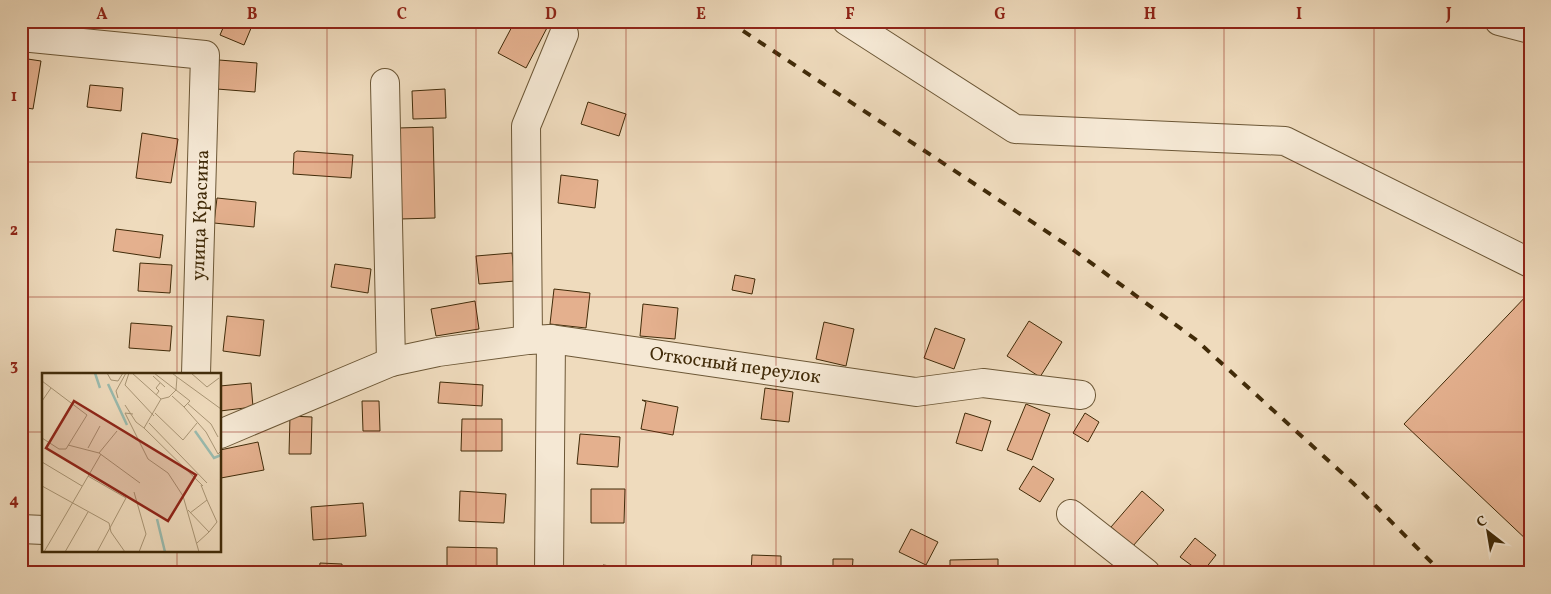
<svg xmlns="http://www.w3.org/2000/svg" width="1551" height="594" font-family="Vollkorn,serif">
  <rect width="100%" height="100%" fill="#efdbbd"/>
  <filter id="stains"><feTurbulence type="fractalNoise" baseFrequency=".004" numOctaves="4"/><feColorMatrix values="0 0 0 0 .2 0 0 0 0 .09 0 0 0 0 .02 0 0 0 .5 -.17"/></filter>
  <radialGradient id="worn" r=".72"><stop offset=".6" stop-color="#630" stop-opacity="0"/><stop offset="1" stop-color="#630" stop-opacity=".3"/></radialGradient>
  <g fill="#e4b08e" stroke="#412b09">
    <path d="M226,21H254L244,45L220,35Z"/>
    <path d="M515,21H544L549,24L526,68L498,53Z"/>
    <path d="M21,58L41,61L33,109L21,107Z"/>
    <path d="M219,60L257,63L255,92L217,89Z"/>
    <path d="M90,85L123,88L121,111L87,107Z"/>
    <path d="M445,89L446,118L413,119L412,91Z"/>
    <path d="M588,102L626,114L619,136L581,124Z"/>
    <path d="M433,127L435,218L400,219L398,128Z"/>
    <path d="M142,133L178,139L171,183L136,178Z"/>
    <path d="M297,151L353,155L351,178L293,174L294,153Z"/>
    <path d="M561,175L598,180L595,208L558,203Z"/>
    <path d="M217,198L256,202L254,227L214,223Z"/>
    <path d="M116,229L163,235L160,258L113,251Z"/>
    <path d="M512,253L515,281L479,284L476,256Z"/>
    <path d="M140,263L172,265L170,293L138,291Z"/>
    <path d="M335,264L371,269L368,293L331,287Z"/>
    <path d="M735,275L755,279L752,294L732,290Z"/>
    <path d="M554,289L590,293L586,328L550,324Z"/>
    <path d="M1530,292V543L1404,424Z"/>
    <path d="M475,301L479,329L436,336L431,309Z"/>
    <path d="M643,304L678,308L675,339L640,336Z"/>
    <path d="M227,316L264,320L260,356L223,351Z"/>
    <path d="M1029,321L1062,342L1040,377L1007,356Z"/>
    <path d="M824,322L854,329L846,366L816,359Z"/>
    <path d="M131,323L172,326L170,351L129,348Z"/>
    <path d="M935,328L965,339L954,369L924,358Z"/>
    <path d="M440,382L483,385L482,406L438,403Z"/>
    <path d="M251,383L253,407L220,411V386Z"/>
    <path d="M765,388L793,392L789,422L761,419Z"/>
    <path d="M642,400L678,407L673,435L641,429L646,402Z"/>
    <path d="M362,401H379L380,431H363Z"/>
    <path d="M1026,404L1050,414L1032,460L1007,450Z"/>
    <path d="M965,413L991,421L982,451L956,443Z"/>
    <path d="M1085,413L1099,422L1088,442L1073,433Z"/>
    <path d="M290,416L312,417L311,454H289Z"/>
    <path d="M462,419H502V451H461Z"/>
    <path d="M580,434L620,437L618,467L577,464Z"/>
    <path d="M258,442L264,470L221,478L220,450Z"/>
    <path d="M1033,466L1054,479L1040,502L1019,489Z"/>
    <path d="M591,489H625L624,523H591Z"/>
    <path d="M460,491L506,494L504,523L459,521Z"/>
    <path d="M1142,491L1164,510L1133,546L1111,527Z"/>
    <path d="M363,503L366,536L313,540L311,507Z"/>
    <path d="M911,529L938,542L926,565L899,552Z"/>
    <path d="M1195,538L1216,555L1202,573L1180,557Z"/>
    <path d="M447,547L497,548V573H447Z"/>
    <path d="M752,555L781,556V573H751Z"/>
    <path d="M833,559H853L852,573H833Z"/>
    <path d="M998,559V573H950V560Z"/>
    <path d="M320,563L342,564V573H319Z"/>
    <path d="M603,565L633,569L632,573H602Z"/>
  </g>
  <g fill="none" stroke-linecap="round" stroke-linejoin="round">
    <g stroke="#6c5736" stroke-width="30">
      <g id="minor">
        <path d="M847,21L1015,129L1285,141L1530,263"/>
        <path d="M1499,21L1530,29"/>
        <path d="M21,37L205,55L196,374"/>
        <path d="M385,83L391,362"/>
        <path d="M528,340L526,126L564,34"/>
        <path d="M220,434L391,362L438,352L528,340L551,339L916,392L983,383L1081,395"/>
        <path d="M1071,514L1146,573"/>
        <path d="M21,529L44,530"/>
        <path d="M549,573L551,339"/>
      </g>
    </g>
    <use href="#minor" stroke="#f5e8d4" stroke-width="28"/>
    <path stroke="#412b09" stroke-width="4" stroke-dasharray="9 9" stroke-linecap="butt" d="M728,21L1064,243L1195,339L1353,483L1442,573"/>
  </g>
  <path fill="none" stroke="#8f2418" stroke-width="1" stroke-opacity="0.55" d="M177,21V374M327,21V573M476,21V573M626,21V573M776,21V573M925,21V573M1075,21V573M1224,21V573M1374,21V573M21,162H1530M21,297H1530M21,432H44M220,432H1530M177,550V573"/>
  <g text-anchor="middle" dominant-baseline="central" stroke-width="4" stroke-linejoin="round" paint-order="stroke">
    <g font-size="19" fill="#412b09" stroke="#f5e8d4">
      <text transform="translate(201 215) rotate(-88)">улица Красина</text>
      <text transform="translate(735 366) rotate(8)">Откосный переулок</text>
    </g>
  </g>
  <g transform="translate(42 373)">
    <rect width="179" height="179" fill="#efdbbd"/>
    <path fill="none" stroke="#9abbaf" stroke-width="2.5" d="M53,0L58,15M66,11L85,52M153,58L172,85L179,82M115,146L123,179"/>
    <path fill="none" stroke="#a99575" stroke-width="1" d="M65,0L69,7L76,8L81,0M87,0L83,12L112,43M90,0L119,26L102,55L161,113M112,0L134,17L127,24L119,26M149,0L165,14L177,5M111,3L123,14M135,4L179,36M0,8L45,42L24,76H17L0,65M114,22L117,18L114,15L118,10M130,23L142,34L148,28L134,17L135,4L130,0M76,25L74,18L84,0M0,28L9,15M145,30L169,51L176,64M83,32L94,49L102,55M142,34L164,59L176,81L179,78M113,40L141,67L155,50M91,41L83,40L106,86L126,100L141,123L157,179M107,50L165,110M26,72L57,80L98,110M46,75L58,53M57,80L75,58M0,89L40,113M46,103L84,125L55,179M0,113L67,150L69,159L83,179M92,119L104,161L97,179M165,127L175,149L167,159M146,137L167,159L155,170M148,140L165,127L159,112M2,179L59,81M23,179L46,139"/>
    <path fill="#8f2418" fill-opacity="0.15" stroke="#8f2418" stroke-width="2.5" d="M32,28L154,102L126,148L4,75Z"/>
    <rect width="179" height="179" fill="none" stroke="#412b09" stroke-width="2.5"/>
  </g>
  <rect width="1551" height="594" fill="none" stroke="#efdbbd" stroke-width="55"/>
  <g transform="translate(1488 532) rotate(329)" stroke="#f5e8d4" stroke-width="4" paint-order="stroke">
  <path d="M0-4L9 19L0 12L-9 19Z" fill="#412b09"/>
  <text y="-8" font-size="14" font-weight="bold" text-anchor="middle" fill="#412b09">С</text>
  </g>
  <rect x="28" y="28" width="1496" height="538" fill="none" stroke="#8f2418" stroke-width="2"/>
  <g font-size="16" text-anchor="middle" font-weight="bold" fill="#8f2418">
    <text x="102" y="19">A</text>
    <text x="252" y="19">B</text>
    <text x="402" y="19">C</text>
    <text x="551" y="19">D</text>
    <text x="701" y="19">E</text>
    <text x="850" y="19">F</text>
    <text x="1000" y="19">G</text>
    <text x="1150" y="19">H</text>
    <text x="1299" y="19">I</text>
    <text x="1449" y="19">J</text>
    <text x="14" y="101">1</text>
    <text x="14" y="235">2</text>
    <text x="14" y="370">3</text>
    <text x="14" y="505">4</text>
  </g>
  <rect width="100%" height="100%" filter="url(#stains)"/>
  <rect width="100%" height="100%" fill="url(#worn)"/>
</svg>
